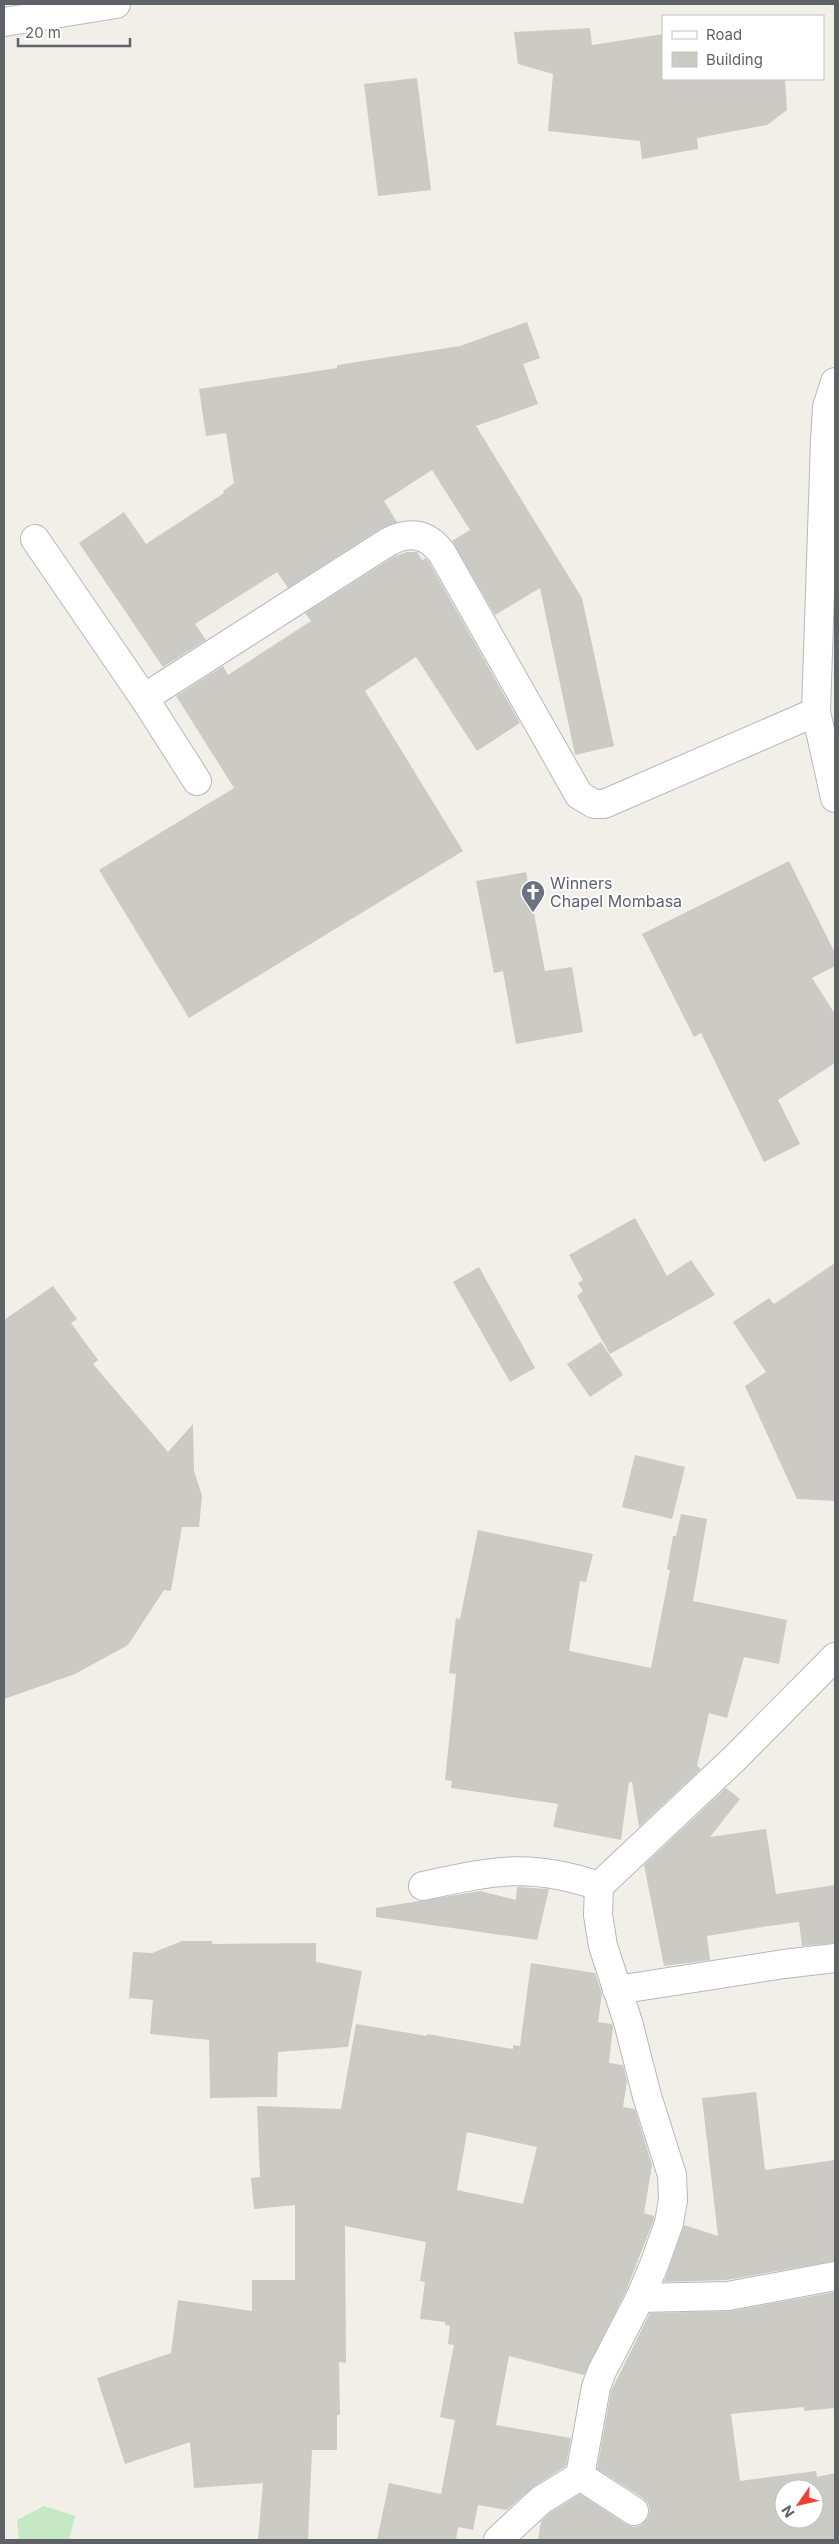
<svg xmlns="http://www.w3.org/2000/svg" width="839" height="2544" font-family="Inter,sans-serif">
  <rect width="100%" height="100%" fill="#f1efe8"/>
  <path fill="#c5e8c5" d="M44,2506L75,2516L69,2540H19L17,2520Z"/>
  <g fill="#cccac5" fill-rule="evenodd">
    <path d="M590,28L592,45L663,34V79H785L787,110L767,125L697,138L698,149L642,159L640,141L548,131L553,74L518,64L514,32Z"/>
    <path d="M417,78L431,190L378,196L364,84Z"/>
    <path d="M527,322L540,358L523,364L538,404L476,426L582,598L614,746L575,755L540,588L495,615L452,541L470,530L432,470L384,501L397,522L380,529L288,588L277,572L195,624L206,640L163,667L79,543L124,512L146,544L224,493L223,491L234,483L226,433L206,436L199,389L337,368V365L460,346Z"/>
    <path d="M407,552H417L422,560L426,558L429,562L520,723L477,751L416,657L365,691L463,851L189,1018L99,870L234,788L176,696L223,666L228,675L311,621L305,613L395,556Z"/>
    <path d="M789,861L835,953V966L812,978L835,1014V1063L778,1100L800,1144L764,1162L701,1033L694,1037L642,934Z"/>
    <path d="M526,872L545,971L572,967L583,1032L516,1044L503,971L494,973L476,881Z"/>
    <path d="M635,1218L667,1276L691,1260L715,1295L610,1354L577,1296L583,1291L578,1283L583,1280L569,1255Z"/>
    <path d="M835,1263V1501L797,1499L745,1386L766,1372L733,1322L769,1298L774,1304Z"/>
    <path d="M479,1267L535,1368L510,1382L453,1282Z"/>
    <path d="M53,1286L77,1319L71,1323L98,1360L93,1364L168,1452L193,1424L194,1471L202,1496L199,1527H182L171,1591L164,1590L128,1645L75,1674L4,1699V1320Z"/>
    <path d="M601,1342L623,1375L590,1397L567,1364Z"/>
    <path d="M635,1455L685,1467L672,1519L622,1507Z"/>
    <path d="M681,1514L707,1519L693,1601L787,1620L779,1664L744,1657L727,1718L709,1713L697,1766L701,1769L639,1827L632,1782H629L621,1840L553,1827L558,1804L451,1788L452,1781L445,1780L456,1674L449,1673L456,1618L460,1619L478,1530L593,1554L586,1582L580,1581L569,1651L651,1668L670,1570L667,1569L673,1536H676Z"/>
    <path d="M726,1788L740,1799L710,1837L766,1829L776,1894L835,1885V1943L802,1946L799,1922L768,1926L707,1936L710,1960L664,1966L644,1865Z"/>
    <path d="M517,1887L549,1889L537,1940L376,1917V1908L480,1891L516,1900Z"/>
    <path d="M182,1941H212V1944L316,1943V1962L362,1971L348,2047L278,2052L277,2097L210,2098L209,2040L150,2034L153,2000L129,1998L133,1952L152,1953Z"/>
    <path d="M531,1963L595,1973L602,1993L598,2022L612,2024L613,2027L609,2063L623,2065L627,2081L623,2107L635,2109L652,2165L644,2213L654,2216V2219L626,2291L584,2375L509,2356L496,2425L571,2438L566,2466L533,2487L507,2510L478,2505L473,2530L458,2527L456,2540H377L389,2483L441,2494L455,2420L440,2417L454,2345L448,2344L450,2326L445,2325V2322L420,2319L425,2282L420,2281L426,2242L345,2226L346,2363L339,2362L340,2415H337V2450H312L308,2540H258L263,2483L194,2488L190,2442L125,2464L97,2378L171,2353L178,2300L252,2311V2280H295V2205L254,2209L251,2178L260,2177L257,2106L341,2109L356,2024L427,2036V2034L513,2049V2045L520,2046ZM467,2132L537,2147L523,2204L457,2190Z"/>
    <path d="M756,2092L765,2170L835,2160V2261L726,2280L664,2282L684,2225L718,2236L702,2098Z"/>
    <path d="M835,2292V2408L804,2411V2407L731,2414L740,2481L816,2471L817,2477L835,2473V2540H538L541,2521L551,2512L580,2494L626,2524L634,2527L641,2525L647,2519L650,2511L648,2503L643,2498L597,2469L611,2391L650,2313L731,2311ZM784,2489H814V2519H784Z"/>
  </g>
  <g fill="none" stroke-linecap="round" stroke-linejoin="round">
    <g stroke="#b5b8bc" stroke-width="30">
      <g id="street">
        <path d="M835,382L827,407L825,441L816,712L835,798"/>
        <path d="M35,539L144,698L197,781"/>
        <path d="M144,698L388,542C410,531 427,533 442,553L579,795L594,804H604L816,712"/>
        <path d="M423,1886C493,1871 529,1862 599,1886"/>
        <path d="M617,1990L784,1964L835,1958"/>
        <path d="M640,2298L728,2296L835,2276"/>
        <path d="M634,2511L580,2476L596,2387L602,2371L640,2298L654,2265L669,2223L673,2200L672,2175L647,2096L628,2022L603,1946L598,1915L599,1886L734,1759L835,1657"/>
        <path d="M498,2540L541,2500L580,2476"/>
      </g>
    </g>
    <g stroke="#b6babf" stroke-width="30">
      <path id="secondary" d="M4,22L116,4"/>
    </g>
    <use href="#street" stroke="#fff" stroke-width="28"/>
    <use href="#secondary" stroke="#fff" stroke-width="28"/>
  </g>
  <defs>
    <g id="church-pin" transform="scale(1.25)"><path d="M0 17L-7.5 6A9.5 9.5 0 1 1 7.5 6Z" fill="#6b7280" stroke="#fff"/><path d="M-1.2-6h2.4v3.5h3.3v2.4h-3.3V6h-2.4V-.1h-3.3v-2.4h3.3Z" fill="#fff"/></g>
  </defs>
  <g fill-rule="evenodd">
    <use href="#church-pin" x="533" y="892"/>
  </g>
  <g text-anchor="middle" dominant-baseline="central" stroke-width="4" stroke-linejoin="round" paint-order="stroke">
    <g font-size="16" fill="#5b616d" stroke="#fff" text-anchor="start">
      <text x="550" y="883">Winners<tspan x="550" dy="18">Chapel Mombasa</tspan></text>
    </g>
  </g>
  <rect width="839" height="2544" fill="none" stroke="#5f6368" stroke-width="10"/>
  <rect x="662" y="15" width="162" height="65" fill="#ffffff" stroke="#bfc1c3"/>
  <rect x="672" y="31" width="25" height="8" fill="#ffffff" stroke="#bfc1c3"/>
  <text x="706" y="40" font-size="15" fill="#5f6368">Road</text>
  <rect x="672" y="52" width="25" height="15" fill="#cccac5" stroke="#bfc1c3"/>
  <text x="706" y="65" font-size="15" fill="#5f6368">Building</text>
  <g transform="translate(799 2504) rotate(236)"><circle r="24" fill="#ffffff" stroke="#bfc1c3"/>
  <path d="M0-4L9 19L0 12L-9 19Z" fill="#ea4335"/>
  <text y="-8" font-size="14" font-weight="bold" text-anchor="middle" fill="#5f6368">N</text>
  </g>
  <path d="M18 38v8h112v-8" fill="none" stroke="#5f6368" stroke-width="2.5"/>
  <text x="25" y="38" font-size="15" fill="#5f6368" stroke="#ffffff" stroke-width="4" paint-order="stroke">20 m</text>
</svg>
